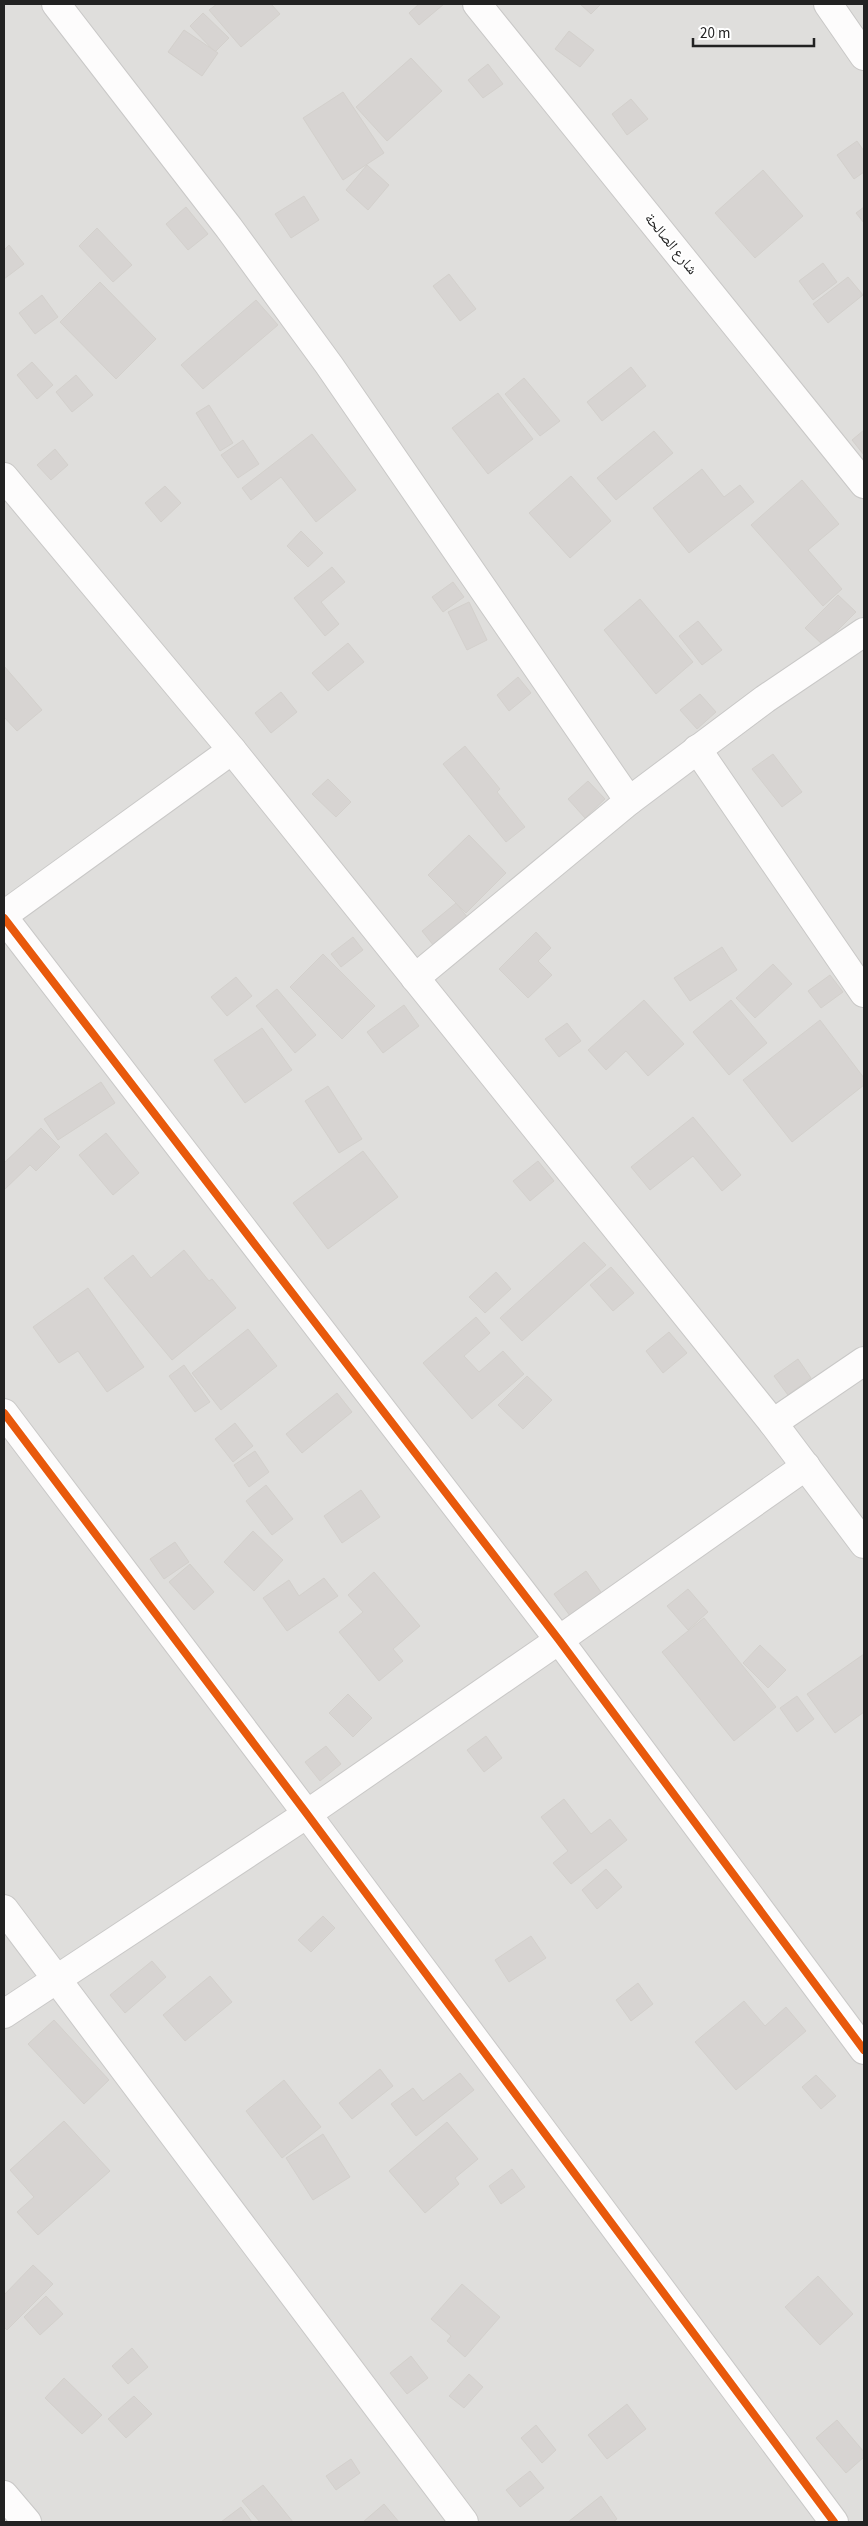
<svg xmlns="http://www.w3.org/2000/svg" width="868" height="2526" font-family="'Source Sans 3','Noto Naskh Arabic',sans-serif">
  <rect width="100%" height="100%" fill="#f0eeeb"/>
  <rect fill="#dfdedc" x="4" y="4" width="860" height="2518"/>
  <g fill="#d7d4d2" stroke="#d3d0cc">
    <path d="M217,4H271L280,14L241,47L209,10Z"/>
    <path d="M419,4H444L419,25L409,13Z"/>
    <path d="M580,4H601L591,14Z"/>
    <path d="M203,13L229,38L215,52L190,26Z"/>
    <path d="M184,30L218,53L202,76L168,52Z"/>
    <path d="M569,31L594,50L580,67L555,49Z"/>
    <path d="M411,58L442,91L387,141L356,107Z"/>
    <path d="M488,64L503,84L483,98L468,80Z"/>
    <path d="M343,92L384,153L343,180L303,118Z"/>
    <path d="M631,99L648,119L627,135L612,114Z"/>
    <path d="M857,141L864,151V172L854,179L837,155Z"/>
    <path d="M367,165L389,185L368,210L346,190Z"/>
    <path d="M763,170L803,216L755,258L715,213Z"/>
    <path d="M304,196L319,220L291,238L275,214Z"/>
    <path d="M186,207L208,234L188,250L166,224Z"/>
    <path d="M864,207V223L856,213Z"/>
    <path d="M97,228L132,265L113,282L79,246Z"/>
    <path d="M9,245L24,264L4,279V250Z"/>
    <path d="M823,263L837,282L813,300L799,281Z"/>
    <path d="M449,274L476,309L460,321L433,286Z"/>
    <path d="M848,277L863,295L828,323L813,304Z"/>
    <path d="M100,282L156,339L116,379L60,322Z"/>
    <path d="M42,295L58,317L35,334L19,313Z"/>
    <path d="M256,300L278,325L203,389L181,365Z"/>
    <path d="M32,362L53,385L37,399L17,375Z"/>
    <path d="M631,367L646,386L602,421L587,402Z"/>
    <path d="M76,375L93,395L72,412L56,392Z"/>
    <path d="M524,378L560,421L540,436L505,394Z"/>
    <path d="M498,393L533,439L488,474L452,428Z"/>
    <path d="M209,405L233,443L220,451L196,413Z"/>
    <path d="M864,430V455L852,440Z"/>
    <path d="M654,431L673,453L616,500L597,478Z"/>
    <path d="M312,434L356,490L316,522L281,477L251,500L242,488Z"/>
    <path d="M243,440L259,464L238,478L221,455Z"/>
    <path d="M55,449L68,465L51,480L37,465Z"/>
    <path d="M702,469L724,497L740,485L754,502L689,553L653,508Z"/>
    <path d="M571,476L611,521L570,558L529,513Z"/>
    <path d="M802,480L839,524L808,550L842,589L823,606L751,525Z"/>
    <path d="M165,486L181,503L161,522L145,503Z"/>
    <path d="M301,531L323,553L308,567L287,546Z"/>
    <path d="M332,567L345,582L321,602L339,624L325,636L294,598Z"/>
    <path d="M453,582L464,597L443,612L432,597Z"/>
    <path d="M838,595L856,612L823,645L805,628Z"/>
    <path d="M640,599L693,662L656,694L604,630Z"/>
    <path d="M469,602L487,640L467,650L448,612Z"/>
    <path d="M698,621L722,650L702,665L679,636Z"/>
    <path d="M348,643L364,662L328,691L312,673Z"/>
    <path d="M4,666L42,710L17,731L4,717Z"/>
    <path d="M518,677L531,693L509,711L497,695Z"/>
    <path d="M281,692L297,712L271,733L255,713Z"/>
    <path d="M700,694L716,712L697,729L680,710Z"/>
    <path d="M465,746L500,789L497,792L525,827L506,842L443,764Z"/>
    <path d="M773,754L802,792L782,807L752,769Z"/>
    <path d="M328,779L351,802L336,817L312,794Z"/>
    <path d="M588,781L605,799L585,818L568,799Z"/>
    <path d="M469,835L506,873L466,913L428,875Z"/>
    <path d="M456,903L468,918L434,946L422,931Z"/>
    <path d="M536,932L551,948L538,961L552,975L528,998L499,969Z"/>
    <path d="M353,937L363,950L341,967L331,954Z"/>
    <path d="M722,947L737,970L690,1001L674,978Z"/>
    <path d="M323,954L375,1006L342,1039L290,987Z"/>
    <path d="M773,964L792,984L755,1018L736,998Z"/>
    <path d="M830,975L843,992L821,1008L808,991Z"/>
    <path d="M236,977L252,996L227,1016L211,997Z"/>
    <path d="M277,989L316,1035L295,1053L256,1006Z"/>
    <path d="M644,1000L684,1044L648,1076L626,1051L606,1070L588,1050Z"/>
    <path d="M731,1000L767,1043L729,1075L693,1032Z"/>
    <path d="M404,1005L419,1026L383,1053L367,1032Z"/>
    <path d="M820,1020L864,1078V1085L792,1142L743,1080Z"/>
    <path d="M567,1023L581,1041L559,1057L545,1039Z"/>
    <path d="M262,1028L292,1070L245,1103L214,1060Z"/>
    <path d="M101,1082L115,1103L58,1140L44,1119Z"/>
    <path d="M328,1086L362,1139L339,1153L305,1101Z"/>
    <path d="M693,1117L741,1175L722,1191L693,1156L650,1190L631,1167Z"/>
    <path d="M41,1128L60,1147L36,1171L30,1165L4,1190V1163Z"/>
    <path d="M106,1133L139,1173L113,1195L79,1155Z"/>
    <path d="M363,1151L398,1197L328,1249L293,1203Z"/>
    <path d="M538,1161L554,1181L530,1201L513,1181Z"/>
    <path d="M584,1242L606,1265L522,1341L500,1318Z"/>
    <path d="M184,1250L209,1281L212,1279L236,1308L172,1360L104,1278L133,1255L151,1278Z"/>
    <path d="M611,1267L634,1293L613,1311L590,1285Z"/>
    <path d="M496,1272L511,1289L485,1313L469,1297Z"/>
    <path d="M88,1288L144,1367L107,1392L78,1351L59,1363L33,1327Z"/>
    <path d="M476,1317L490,1333L464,1356L479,1372L503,1351L524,1374L472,1419L423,1363Z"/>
    <path d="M248,1329L277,1366L221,1410L192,1373Z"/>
    <path d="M669,1332L687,1353L663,1373L646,1351Z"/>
    <path d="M798,1359L811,1378L788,1395L774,1376Z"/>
    <path d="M184,1365L210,1402L195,1412L169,1376Z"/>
    <path d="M527,1376L552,1400L523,1429L498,1405Z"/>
    <path d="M337,1393L352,1412L302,1453L286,1434Z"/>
    <path d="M235,1423L253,1446L233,1462L215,1439Z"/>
    <path d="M255,1451L269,1472L249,1487L234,1465Z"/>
    <path d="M266,1485L293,1519L272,1535L246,1501Z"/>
    <path d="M361,1490L380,1517L342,1543L324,1516Z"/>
    <path d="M253,1531L283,1560L254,1591L224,1562Z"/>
    <path d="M175,1542L189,1562L164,1579L150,1559Z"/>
    <path d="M190,1564L214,1592L194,1610L169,1582Z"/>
    <path d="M586,1571L608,1602L576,1624L554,1594Z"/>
    <path d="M374,1572L420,1626L393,1649L403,1661L379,1681L339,1632L363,1612L348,1595Z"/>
    <path d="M324,1578L338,1596L287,1631L263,1598L289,1580L299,1596Z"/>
    <path d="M688,1589L708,1612L688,1630L667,1606Z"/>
    <path d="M704,1618L776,1707L734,1741L662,1652Z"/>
    <path d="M760,1645L786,1670L768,1688L743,1663Z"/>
    <path d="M864,1654V1712L835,1733L807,1694Z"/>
    <path d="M348,1694L372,1718L353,1737L329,1713Z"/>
    <path d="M797,1696L814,1719L797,1732L780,1708Z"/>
    <path d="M486,1736L502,1758L484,1772L467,1750Z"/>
    <path d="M326,1746L341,1764L320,1781L305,1762Z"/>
    <path d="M564,1799L591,1834L610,1819L627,1840L571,1884L553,1863L568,1851L541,1817Z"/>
    <path d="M606,1869L622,1887L597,1909L582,1890Z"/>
    <path d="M323,1916L335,1928L311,1952L298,1940Z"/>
    <path d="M531,1936L546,1958L509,1982L495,1960Z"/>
    <path d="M152,1961L166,1977L125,2013L110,1995Z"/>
    <path d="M210,1976L232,2002L185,2041L163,2015Z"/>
    <path d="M638,1983L653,2004L631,2021L616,2000Z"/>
    <path d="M744,2001L765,2026L786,2007L806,2031L736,2090L695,2042Z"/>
    <path d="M54,2020L109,2080L84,2104L28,2044Z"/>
    <path d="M380,2069L393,2086L352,2119L339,2103Z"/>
    <path d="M460,2073L474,2090L416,2136L391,2104L413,2088L423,2101Z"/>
    <path d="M816,2075L836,2096L821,2109L802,2087Z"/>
    <path d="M284,2080L321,2127L282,2158L246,2111Z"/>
    <path d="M64,2121L110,2171L38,2235L17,2212L34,2197L10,2170Z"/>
    <path d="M447,2122L478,2159L455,2178L459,2184L425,2213L389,2171Z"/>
    <path d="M323,2134L350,2177L313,2200L286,2158Z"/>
    <path d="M512,2169L525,2187L501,2204L489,2186Z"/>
    <path d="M33,2265L53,2284L7,2330L4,2327V2295Z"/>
    <path d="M818,2276L853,2314L820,2345L785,2307Z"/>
    <path d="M462,2284L500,2317L465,2357L447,2341L451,2336L431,2319Z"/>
    <path d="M46,2296L63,2314L40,2335L24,2317Z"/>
    <path d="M132,2348L148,2367L128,2384L112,2366Z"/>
    <path d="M411,2356L428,2378L407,2394L390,2373Z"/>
    <path d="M469,2374L483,2387L464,2408L449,2396Z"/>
    <path d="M64,2378L102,2415L82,2434L45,2398Z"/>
    <path d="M134,2396L152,2414L126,2438L108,2419Z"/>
    <path d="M627,2404L646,2429L607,2459L588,2435Z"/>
    <path d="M837,2420L864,2452V2457L846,2473L816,2438Z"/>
    <path d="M536,2425L556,2450L542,2463L521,2438Z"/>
    <path d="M351,2459L360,2473L336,2490L326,2476Z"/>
    <path d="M530,2471L544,2488L520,2507L506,2490Z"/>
    <path d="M263,2485L293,2522H260L242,2501Z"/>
    <path d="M601,2496L617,2519L613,2522H568Z"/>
    <path d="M384,2504L399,2522H363Z"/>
    <path d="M241,2507L252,2522H221Z"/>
  </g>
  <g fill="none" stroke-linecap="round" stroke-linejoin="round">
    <g stroke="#c9c8c7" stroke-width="30">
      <g id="street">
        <path d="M56,4L229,228L329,365L629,801"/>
        <path d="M477,4L864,484"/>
        <path d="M828,4L864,56"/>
        <path d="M4,477L232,750L773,1423L864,1544"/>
        <path d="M697,749L864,993"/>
        <path d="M4,915L232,750"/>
        <path d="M4,918L559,1640L864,2050"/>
        <path d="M415,978L629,801L765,699L864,632"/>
        <path d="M4,1413L307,1814L834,2522"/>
        <path d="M773,1423L864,1361"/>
        <path d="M4,1909L464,2522"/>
        <path d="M4,2014L307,1814L559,1640L806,1466"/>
        <path d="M4,2495L27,2522"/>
      </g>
    </g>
    <use href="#street" stroke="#fdfcfc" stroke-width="28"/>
    <g stroke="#fff" stroke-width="11">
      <g id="cycleway">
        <path d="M4,918L559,1640L864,2050"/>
        <path d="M4,1413L307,1814L834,2522"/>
      </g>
    </g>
    <use href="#cycleway" stroke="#e8590c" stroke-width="8"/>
  </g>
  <g text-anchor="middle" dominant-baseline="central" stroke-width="4" stroke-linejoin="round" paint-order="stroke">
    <g font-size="15" fill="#222" stroke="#fff">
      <text transform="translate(671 244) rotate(51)">شارع الصالحة</text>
    </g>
  </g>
  <rect width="868" height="2526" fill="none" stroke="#222222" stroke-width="10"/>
  <path d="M693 38v8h121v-8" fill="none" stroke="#222222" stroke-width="2.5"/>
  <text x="700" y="38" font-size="15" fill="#222222" stroke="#ffffff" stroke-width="4" paint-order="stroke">20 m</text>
</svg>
